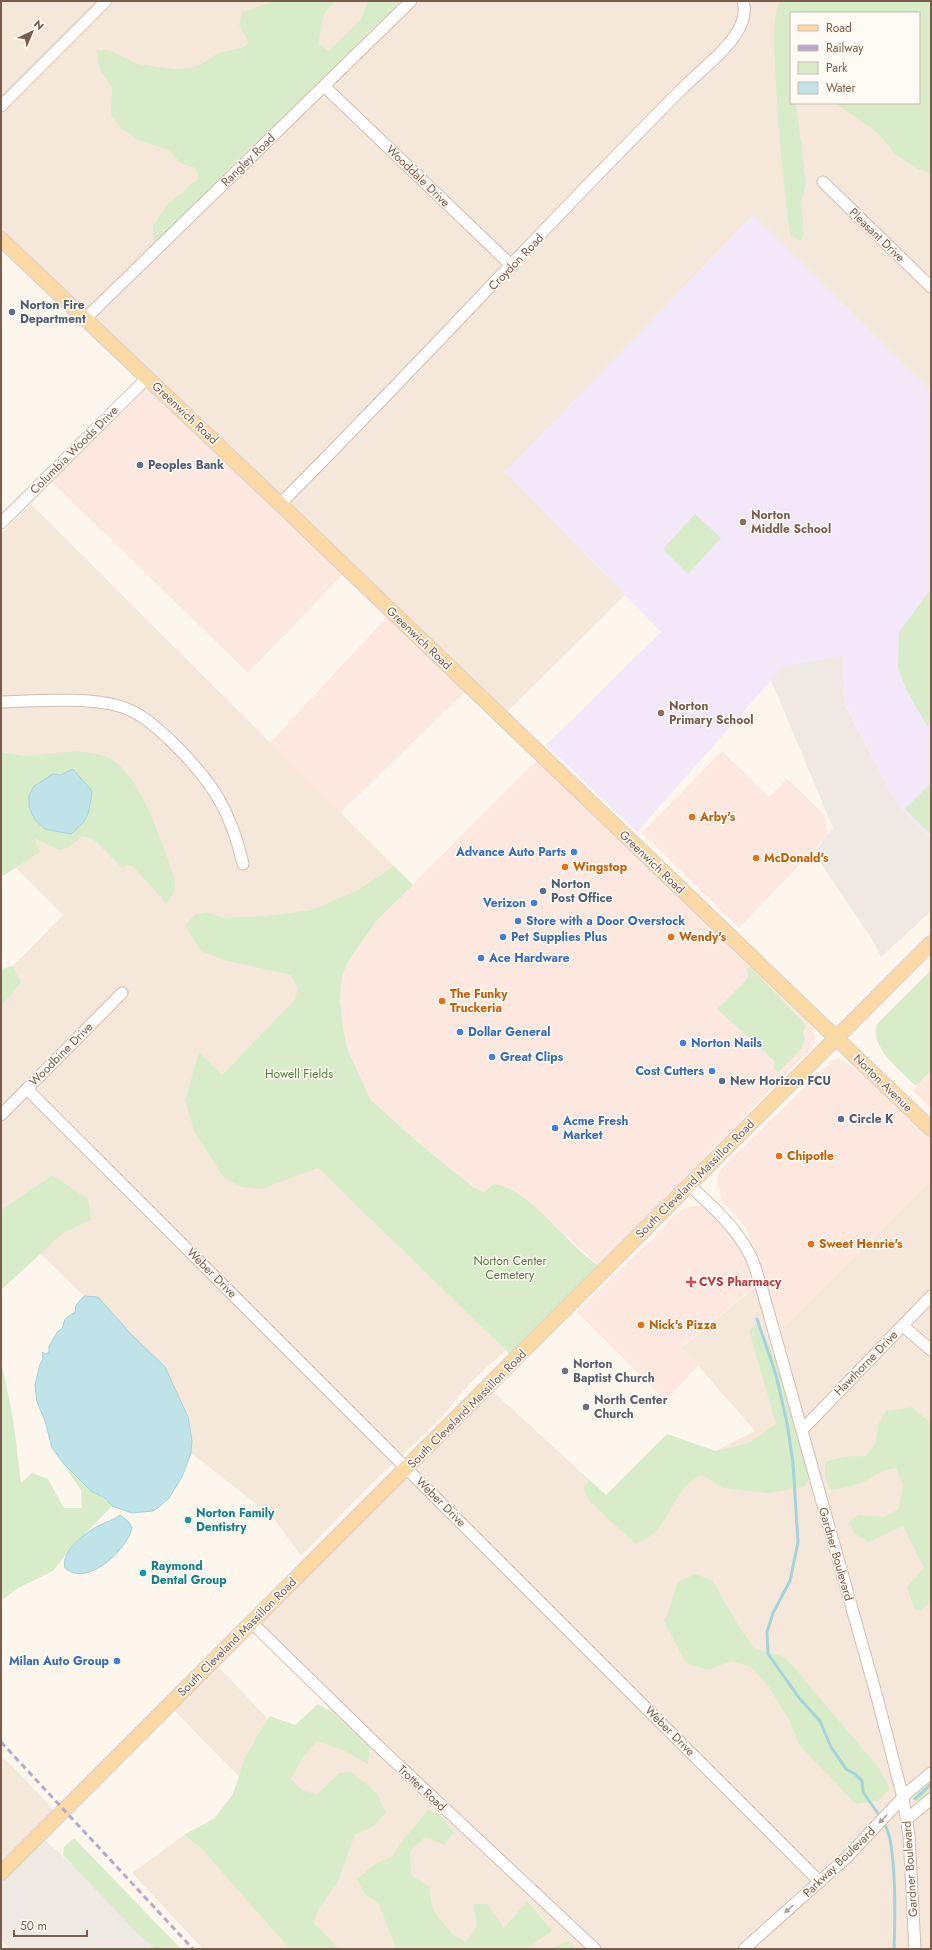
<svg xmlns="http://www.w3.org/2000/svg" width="932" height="1950" font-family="Jost,sans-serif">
  <rect width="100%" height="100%" fill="#fdf6ec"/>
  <g fill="#f5e8da" fill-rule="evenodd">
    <path d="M1,1H931V391L753,215L506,472L625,595L502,717L1,238ZM791,13H919V103H791Z"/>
    <path d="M31,504L413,885L222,1076L423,1268L506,1350L470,1383L437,1422L373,1482L301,1556L273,1517L191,1453L192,1441L188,1417L165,1367L91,1296H84L40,1253L62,1234L91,1220L52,1175L1,1210V1007L21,982L13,966L63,915L1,853V533Z"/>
    <path d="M931,1180V1949H203L132,1873L184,1835L215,1818L233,1794L239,1777L169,1705L213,1661L290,1742L334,1703L252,1623L488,1387L606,1495L667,1434L715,1451L755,1431L682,1347L760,1283L775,1336Z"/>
    <path d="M1,1755L56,1812L1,1867Z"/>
  </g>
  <g fill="#fde8e0">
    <path d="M148,382L346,571L248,673L50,480Z"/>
    <path d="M388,616L465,692L340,813L270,743Z"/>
    <path d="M722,751L769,797L787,779L824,814L828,835L739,928L642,833Z"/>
    <path d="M538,759L811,1023L815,1037L813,1047L598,1265L534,1207L513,1193L496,1185L493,1184L484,1192L473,1187L414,1139L371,1100L348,1051L343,1027L340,999L342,977L347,963L363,940L378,919Z"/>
    <path d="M839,1058L869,1077L931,1136V1180L781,1331L763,1272L746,1228L733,1212L721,1200L717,1178L722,1168L831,1062Z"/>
    <path d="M931,1071V1109L913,1090Z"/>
    <path d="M694,1206H705L725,1225L743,1251L757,1285L682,1346L698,1365L666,1401L577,1312L635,1255L655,1237L673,1216L684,1208Z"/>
  </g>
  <g fill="#efe9e4">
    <path d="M843,656L845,705L897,804L931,838V911L881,957L872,939L814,853L833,828L771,680L784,666Z"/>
    <path d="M44,1839L95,1886L114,1909L155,1949H10L1,1940V1883Z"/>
  </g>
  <path fill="#f3e8fa" d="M753,215L931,391V838L897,804L845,704L843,656L784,666L637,832L546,745L661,632L505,472Z"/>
  <g fill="#d8ecc9">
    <path d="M275,1H335L324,14L318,44L329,51L360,20L369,1H403L371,30L313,91L245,152L162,237L153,242V226L167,205L199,178L196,168L182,164L169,150L138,140L121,128L111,114L112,88L100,70L96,50H109L137,64L174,69L191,68L202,64L218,53L242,48L249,43L239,25L242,12Z"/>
    <path d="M780,1H931V174L916,168L895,154L878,133L835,103H919V13H791V103H796L806,184L801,203L804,234L801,241L790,235C783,176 776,117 775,58C774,39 772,19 780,1Z"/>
    <path d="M695,514L721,538L688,574L663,549Z"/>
    <path d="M931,589V722L927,726L907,691L898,668L899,632Z"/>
    <path d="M76,751C88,753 103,753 114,761C142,780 161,842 173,873C176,886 176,894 166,903L133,866L127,865L122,868L94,840L82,836L69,847L60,850L34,838L40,852L1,877V752L24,756Z"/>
    <path d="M931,783V835L905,809Z"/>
    <path d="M394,866L413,885L378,919L347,963L342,977L340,999L343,1027L348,1051L371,1100L414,1139L473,1187L484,1192L493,1184C530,1188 567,1246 598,1265L511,1355L318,1168L261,1189L242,1187L224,1178L195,1133L185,1101L199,1052L222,1075L294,1001L298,989L291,975L224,960L201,951L185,926L194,915L206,912L224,918L266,916L312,910L360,889Z"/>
    <path d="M13,966L21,982L1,1007V969Z"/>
    <path d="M750,967L801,1019L806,1026L803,1032L805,1038L802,1048L778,1073L774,1069L775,1062L717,1009L748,978V973L746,969Z"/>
    <path d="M931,970V1071L916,1086C901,1071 869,1047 877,1024Z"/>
    <path d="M52,1175L88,1199L91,1220L62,1234L1,1290V1210Z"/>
    <path d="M759,1323C783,1371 795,1426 810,1477L804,1487L768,1493L740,1490L723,1488L702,1475C669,1488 672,1534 635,1543L590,1502L583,1488L590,1481L606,1495L667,1434L715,1451L749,1443L776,1424L749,1330Z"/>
    <path d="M1,1360L13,1418L21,1483L32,1473L48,1479L64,1508H82L81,1490L52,1448C64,1463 76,1477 90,1490C97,1496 106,1498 112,1506L71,1548L53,1571L18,1588L1,1601Z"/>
    <path d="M913,1407C918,1416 925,1414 931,1426V1602L921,1610H915L907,1587L924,1568L903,1526L869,1542L855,1534L849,1522L858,1515L884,1517L899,1509L903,1484L896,1468C879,1470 873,1479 858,1484C849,1487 839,1489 830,1490L825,1477V1462L843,1457L865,1456L875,1445L879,1423L886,1411Z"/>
    <path d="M695,1574L712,1580L741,1630L754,1648L785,1657L879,1768L890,1789L877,1801L856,1804L800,1746L789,1720L769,1687L751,1667L731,1661L708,1670L686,1663L664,1621L670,1607L677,1583Z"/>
    <path d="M318,1704L332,1712L370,1747L368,1764L345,1751L317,1741L303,1757L291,1779L302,1790L317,1795L339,1773L351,1772L376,1792L386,1813L372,1827L355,1835L337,1883L320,1907L313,1922L339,1949H290L201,1848L184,1835L215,1818L233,1794L245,1758L260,1731L270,1716L295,1725Z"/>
    <path d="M931,1778V1793L920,1802L913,1798L918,1790Z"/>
    <path d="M428,1810L440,1815L454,1832L445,1845L425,1837L410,1851L411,1875L429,1887L433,1910L452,1934L466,1942L477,1926L473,1904H487L504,1928L527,1901L552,1931L526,1949H396L379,1904L365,1894L357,1879L375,1864L393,1856L400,1844Z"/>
    <path d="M74,1838L181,1949H155L134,1930L63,1855L64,1847Z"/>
    <path d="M569,1941L575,1949H550L551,1948Z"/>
  </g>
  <g fill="#bfe3e8" stroke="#a5d3da">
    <path d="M73,769L92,791C89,814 89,819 71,834L45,829L35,820L29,807V795L34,786L53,774L61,775Z"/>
    <path d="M84,1296L98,1297L130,1333L165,1367L188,1417L192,1441L191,1453L182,1477L169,1498L158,1508L153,1511L132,1513L112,1506L106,1499L91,1491L64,1464L52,1448L45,1421L37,1402L35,1385L40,1364L43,1359L42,1352L46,1354L49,1352V1346L58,1331L62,1329L65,1319L75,1312L76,1305Z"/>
    <path d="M120,1515L129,1522L132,1528C127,1550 87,1588 65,1568C60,1552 85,1533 98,1526C105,1522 114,1520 120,1515Z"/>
  </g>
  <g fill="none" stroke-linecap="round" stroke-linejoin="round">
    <g stroke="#a5d3da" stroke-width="3">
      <path d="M757,1319L776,1375L787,1423L793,1463L798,1542L790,1581L773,1613L767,1632L768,1654L800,1699L820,1721L831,1747L846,1769L855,1774L862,1781L863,1792L879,1815"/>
      <path d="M915,1799L931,1784"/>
      <path d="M885,1825C897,1845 895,1923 894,1949"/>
    </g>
    <g stroke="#d1beb0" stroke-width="13">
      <g id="minor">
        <path d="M324,86L512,266"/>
        <path d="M1,106L106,1"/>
        <path d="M823,182L931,287"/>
        <path d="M85,319L411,1"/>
        <path d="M280,504C418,366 548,222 686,85C706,65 753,32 743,1"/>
        <path d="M1,523L147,378"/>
        <path d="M1,702C37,701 85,697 119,706C140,712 155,726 171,741C211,780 231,810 243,864"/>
        <path d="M27,1089L820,1882"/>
        <path d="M1,1115L122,993"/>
        <path d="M689,1185C713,1207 737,1228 751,1257C756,1267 758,1279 762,1289L877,1697L903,1798L909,1836L915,1949"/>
        <path d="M903,1326L931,1350"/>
        <path d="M802,1430L931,1296"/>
        <path d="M252,1623L376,1744L595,1949"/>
        <path d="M907,1819L931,1799"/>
        <path d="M744,1949L846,1858L908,1792L931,1773"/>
      </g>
    </g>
    <g stroke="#dad1cd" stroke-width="16">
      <g id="major">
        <path d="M1,239L280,504L931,1129"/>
        <path d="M1,1873L931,943"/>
      </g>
    </g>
    <use href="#minor" stroke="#fff" stroke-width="11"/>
    <use href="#major" stroke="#fbd9a5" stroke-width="14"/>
    <path stroke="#b9a8c9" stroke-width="3" stroke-dasharray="6 4" stroke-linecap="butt" d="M1,1742L193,1949"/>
  </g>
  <defs><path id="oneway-solid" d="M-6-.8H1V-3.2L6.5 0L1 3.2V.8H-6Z"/></defs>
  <g fill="#af9d94">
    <use href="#oneway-solid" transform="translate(883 1819) rotate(134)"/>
    <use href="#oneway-solid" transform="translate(789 1909) rotate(138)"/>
  </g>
  <g fill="#5c6f8a" stroke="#fffaf3" stroke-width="1.5">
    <circle cx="12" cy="312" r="4"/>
    <circle cx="140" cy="465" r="4"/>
    <circle cx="543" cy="891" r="4"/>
    <circle cx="722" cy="1081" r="4"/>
    <circle cx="841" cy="1119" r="4"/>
  </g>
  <g fill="#8d6e63" stroke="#fffaf3" stroke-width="1.5">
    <circle cx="743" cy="522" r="4"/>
    <circle cx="661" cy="713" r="4"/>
  </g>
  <g fill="#e8710a" stroke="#fffaf3" stroke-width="1.5">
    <circle cx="692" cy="817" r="4"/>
    <circle cx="756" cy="858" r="4"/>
    <circle cx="565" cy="867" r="4"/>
    <circle cx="671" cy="937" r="4"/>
    <circle cx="442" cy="1001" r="4"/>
    <circle cx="779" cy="1156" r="4"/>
    <circle cx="811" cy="1244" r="4"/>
    <circle cx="641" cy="1325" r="4"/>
  </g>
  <g fill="#3f7fe0" stroke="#fffaf3" stroke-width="1.5">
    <circle cx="574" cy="852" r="4"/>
    <circle cx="534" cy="903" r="4"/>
    <circle cx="518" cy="921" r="4"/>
    <circle cx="503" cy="937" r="4"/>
    <circle cx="481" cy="958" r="4"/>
    <circle cx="460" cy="1032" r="4"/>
    <circle cx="683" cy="1043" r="4"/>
    <circle cx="492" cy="1057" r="4"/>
    <circle cx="712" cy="1071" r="4"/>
    <circle cx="555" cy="1128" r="4"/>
    <circle cx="117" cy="1661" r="4"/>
  </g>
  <path fill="#e0444e" stroke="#fffaf3" stroke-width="1.5" d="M689 1276h4v4h4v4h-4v4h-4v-4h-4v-4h4z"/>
  <g fill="#6b7280" stroke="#fffaf3" stroke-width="1.5">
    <circle cx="565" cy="1371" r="4"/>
    <circle cx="586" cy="1407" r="4"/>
  </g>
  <g fill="#0f9aa8" stroke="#fffaf3" stroke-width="1.5">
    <circle cx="188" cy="1520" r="4"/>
    <circle cx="143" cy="1573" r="4"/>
  </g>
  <g text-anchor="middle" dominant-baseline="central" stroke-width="3" stroke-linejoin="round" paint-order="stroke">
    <g font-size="12" fill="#7a5c4d" stroke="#fffaf3">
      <text transform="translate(248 160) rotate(-44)">Rangley Road</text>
      <text transform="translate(418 176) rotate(44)">Wooddale Drive</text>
      <text transform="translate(877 235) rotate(44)">Pleasant Drive</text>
      <text transform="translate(516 262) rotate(-46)">Croydon Road</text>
      <text transform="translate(185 413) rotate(43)">Greenwich Road</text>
      <text transform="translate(74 450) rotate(-45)">Columbia Woods Drive</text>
      <text transform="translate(419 638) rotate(44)">Greenwich Road</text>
      <text transform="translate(652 862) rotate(44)">Greenwich Road</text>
      <text transform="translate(61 1054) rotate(-45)">Woodbine Drive</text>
      <text transform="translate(883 1083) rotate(44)">Norton Avenue</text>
      <text transform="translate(695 1179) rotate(-45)">South Cleveland Massillon Road</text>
      <text transform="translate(212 1273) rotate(45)">Weber Drive</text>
      <text transform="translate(866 1363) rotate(-46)">Hawthorne Drive</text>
      <text transform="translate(467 1409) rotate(-45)">South Cleveland Massillon Road</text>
      <text transform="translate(441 1502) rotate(45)">Weber Drive</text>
      <text transform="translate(836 1554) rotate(74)">Gardner Boulevard</text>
      <text transform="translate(237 1637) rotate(-45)">South Cleveland Massillon Road</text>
      <text transform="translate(670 1731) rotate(45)">Weber Drive</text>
      <text transform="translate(422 1788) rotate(43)">Trotter Road</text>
      <text transform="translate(839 1862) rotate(-44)">Parkway Boulevard</text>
      <text transform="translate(910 1869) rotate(-94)">Gardner Boulevard</text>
    </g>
    <g font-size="12" font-weight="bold" fill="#4e5e75" stroke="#fffaf3" text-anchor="start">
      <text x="20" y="305">Norton Fire<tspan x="20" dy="14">Department</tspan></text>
      <text x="148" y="465">Peoples Bank</text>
      <text x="551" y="884">Norton<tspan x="551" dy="14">Post Office</tspan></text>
      <text x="730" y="1081">New Horizon FCU</text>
      <text x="849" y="1119">Circle K</text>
    </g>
    <g font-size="12" font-weight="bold" fill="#785e54" stroke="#fffaf3" text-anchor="start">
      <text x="751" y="515">Norton<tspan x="751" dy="14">Middle School</tspan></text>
      <text x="669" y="706">Norton<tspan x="669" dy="14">Primary School</tspan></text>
    </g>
    <g font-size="12" font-weight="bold" fill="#c56008" stroke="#fffaf3" text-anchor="start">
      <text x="700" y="817">Arby's</text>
      <text x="764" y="858">McDonald's</text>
      <text x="573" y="867">Wingstop</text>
      <text x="679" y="937">Wendy's</text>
      <text x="450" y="994">The Funky<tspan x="450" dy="14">Truckeria</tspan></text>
      <text x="787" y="1156">Chipotle</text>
      <text x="819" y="1244">Sweet Henrie's</text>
      <text x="649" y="1325">Nick's Pizza</text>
    </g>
    <g font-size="12" font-weight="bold" fill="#366cbe" stroke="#fffaf3" text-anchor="start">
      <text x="566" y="852" text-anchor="end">Advance Auto Parts</text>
      <text x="526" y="903" text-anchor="end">Verizon</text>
      <text x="526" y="921">Store with a Door Overstock</text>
      <text x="511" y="937">Pet Supplies Plus</text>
      <text x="489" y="958">Ace Hardware</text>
      <text x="468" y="1032">Dollar General</text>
      <text x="691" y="1043">Norton Nails</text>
      <text x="500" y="1057">Great Clips</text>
      <text x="704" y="1071" text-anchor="end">Cost Cutters</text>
      <text x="563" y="1121">Acme Fresh<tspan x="563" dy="14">Market</tspan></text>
      <text x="109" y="1661" text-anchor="end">Milan Auto Group</text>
    </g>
    <g font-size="12" fill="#537a41" stroke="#fffaf3">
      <text x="299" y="1074">Howell Fields</text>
      <text x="510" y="1261">Norton Center<tspan x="510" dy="14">Cemetery</tspan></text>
    </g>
    <g font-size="12" font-weight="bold" fill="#be3a42" stroke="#fffaf3" text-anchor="start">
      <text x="699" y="1282">CVS Pharmacy</text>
    </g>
    <g font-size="12" font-weight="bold" fill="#5b616d" stroke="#fffaf3" text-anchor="start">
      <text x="573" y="1364">Norton<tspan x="573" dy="14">Baptist Church</tspan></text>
      <text x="594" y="1400">North Center<tspan x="594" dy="14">Church</tspan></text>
    </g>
    <g font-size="12" font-weight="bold" fill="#0d838f" stroke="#fffaf3" text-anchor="start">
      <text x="196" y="1513">Norton Family<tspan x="196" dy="14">Dentistry</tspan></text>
      <text x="151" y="1566">Raymond<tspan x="151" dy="14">Dental Group</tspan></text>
    </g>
  </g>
  <rect width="932" height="1950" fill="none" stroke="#7a5c4d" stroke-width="4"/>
  <rect x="790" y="12" width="130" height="92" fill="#fffaf3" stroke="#cabbb1"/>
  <rect x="798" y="25" width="20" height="6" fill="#fbd9a5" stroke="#cabbb1"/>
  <text x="826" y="32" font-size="12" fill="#7a5c4d">Road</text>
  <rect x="798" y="45" width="20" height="6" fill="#b9a8c9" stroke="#cabbb1"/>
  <text x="826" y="52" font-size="12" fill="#7a5c4d">Railway</text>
  <rect x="798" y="62" width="20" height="12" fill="#d8ecc9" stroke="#cabbb1"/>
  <text x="826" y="72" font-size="12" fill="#7a5c4d">Park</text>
  <rect x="798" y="82" width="20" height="12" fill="#bfe3e8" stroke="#cabbb1"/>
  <text x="826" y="92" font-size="12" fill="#7a5c4d">Water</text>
  <g transform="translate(32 32) rotate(44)" stroke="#fffaf3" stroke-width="3" paint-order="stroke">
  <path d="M0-3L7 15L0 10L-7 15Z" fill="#7a5c4d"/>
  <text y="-6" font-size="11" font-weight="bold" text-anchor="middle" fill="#7a5c4d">N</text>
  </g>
  <path d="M14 1930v6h73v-6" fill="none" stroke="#7a5c4d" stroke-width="2"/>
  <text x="20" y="1930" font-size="12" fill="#7a5c4d" stroke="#fffaf3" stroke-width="3" paint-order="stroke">50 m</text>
</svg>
